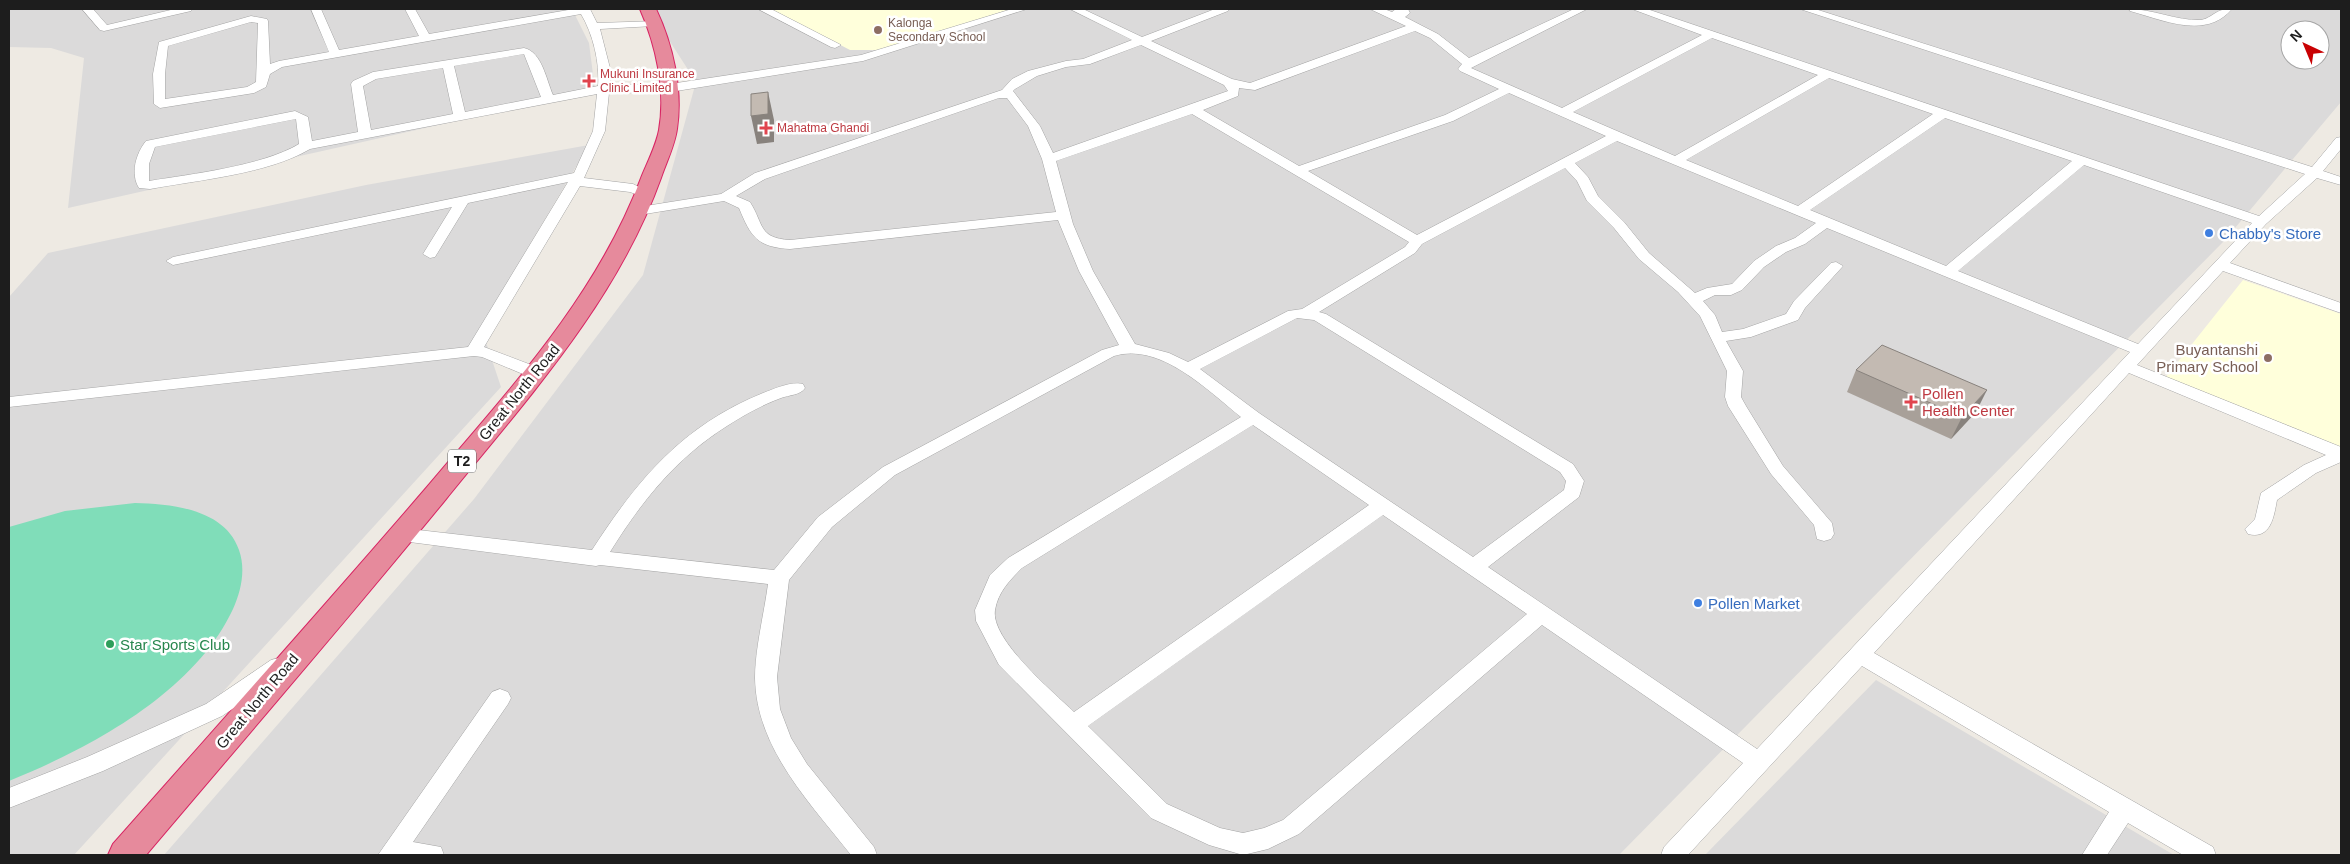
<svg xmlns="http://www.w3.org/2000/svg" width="2350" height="864" font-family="Helvetica,sans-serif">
  <rect width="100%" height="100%" fill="#eeeae3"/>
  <g fill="#dbdada" fill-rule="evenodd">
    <path d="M9,9H572L589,43L595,90L68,208L84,58L51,48L9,47Z"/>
    <path d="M649,9H2341V102L2224,241L1619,855H164L474,499L643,275L696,82ZM2290,30H2320V60H2290Z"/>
    <path d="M589,145L481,327L501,387L74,855H9V297L48,253L366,185Z"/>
    <path d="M1876,680L2174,855H1705Z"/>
  </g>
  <g fill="#ffffdb">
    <path d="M771,9H1010L884,50H850Z"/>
    <path d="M2243,280L2341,314V451L2165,378Z"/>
  </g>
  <path fill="#80ddb9" d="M135,503C172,504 225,509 239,550C246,570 241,591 233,609C194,693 90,748 9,781V527L65,511Z"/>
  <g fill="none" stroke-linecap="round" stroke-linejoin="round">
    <g stroke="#a4a4a4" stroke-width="1">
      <g id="minor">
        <path d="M82,9H93L107,25L175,9H192L191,11L104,31L100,30Z"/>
        <path d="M311,9H321L339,50L419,36L405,9H415L429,34L574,9H590L597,23L658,21V25L654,26L600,29L611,72L610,85L670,84L861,55L1012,9H1027L863,61L670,92L609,93L605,131L584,178L633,184L653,194L646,198L630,192L580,186L484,347L542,369L544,373L542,377H530L482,357L474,356L9,407V397L468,347L568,182L468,203L435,257L430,258L423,254L452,207L173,265L166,261L173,257L574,173L593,131L597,94L310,149C268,174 198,180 150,189L139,188C130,174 136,153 146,141L295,111L308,117L312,141L358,132L351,84L353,81L373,72L524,48C542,52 546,79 553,95L598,86C600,63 593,34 581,14L282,67L270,74L266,87L254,93L160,108L154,104L153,74L159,42L251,16L267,19L268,21L270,64L279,61L329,52ZM251,22L258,23L256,82L247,87L165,99V74L168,46ZM524,54L541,97L465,112L454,66ZM443,68L453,114L371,130L363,86L376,79ZM296,119L299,144C262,166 192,174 149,181V164L155,147Z"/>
        <path d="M758,9H771L841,45L835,48L831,47Z"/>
        <path d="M1070,9H1083L1142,37L1215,9H1229L1228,11L1151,41L1232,79L1250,83L1406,26L1370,9H1384L1392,12L1396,9H1408L1410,13L1405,17L1438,34L1469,58L1574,9H1587L1471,68L1562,108L1702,35L1632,9H1647L2259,216L2305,174L1800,9H1815L2312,167L2336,138L2341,137V149L2323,171L2341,177V185L2317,178L2266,224L2230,263L2341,303V313L2223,271L2137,365L2341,447V462L2316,473L2277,500C2274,516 2271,540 2248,534L2245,529L2255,519L2261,493L2304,465L2326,455L2129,373L1874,653L2213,847L2216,855H2183L2128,823L2107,855H2082L2109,812L1862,666L1688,855H1661L1664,847L1743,763L1542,625L1299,834L1268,849L1243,855L1209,845L1151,818L999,665L976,621L975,610L990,575L1008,558L1241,417C1207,390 1160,342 1114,356L895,475L832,527L789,580L777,677L780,709L791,738L807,764L874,847L877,855H851C810,803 756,748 755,678C755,649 764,614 768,584L600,565L596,566L394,540L391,535L394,530L401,528L592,550C638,479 682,426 763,393C774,389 791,381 803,384L805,388C801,395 789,395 781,398C762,405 744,415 727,426C676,458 641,502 610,552L774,570L818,517L883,467L1102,350L1119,345L1079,271L1058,220L790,249C757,247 751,237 739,208L724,201L639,215L632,211L639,207L721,194L755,173L1002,90L1012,79L1028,71L1066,61L1083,59L1132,40ZM1415,31L1430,38L1462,64L1458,69L1460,71L1499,89L1445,115L1299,166L1203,110L1238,96L1239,88L1255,90ZM1712,38L1818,75L1675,156L1573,112ZM1141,45L1224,85L1228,91L1053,153L1040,126L1013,91L1015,89L1037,76L1066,67L1090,64ZM1829,78L1933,114L1798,206L1686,160ZM1509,93L1606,136L1417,235L1308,171L1453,121ZM999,98H1007L1028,126L1042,159L1056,212L790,240C758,238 764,224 750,202L736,196L765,179ZM1192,114L1409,242L1405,247L1302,309L1288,311L1188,362L1169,353L1135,344L1093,271L1073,224L1056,161ZM1945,118L2072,161L1946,266L1810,210ZM1617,141L1816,223L1795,238L1776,246L1754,261L1732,284L1707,288L1695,293L1649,253L1624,222L1598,196L1588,177L1575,163ZM2084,165L2252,223L2138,344L1958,271ZM1565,168L1577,181L1587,201L1614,228L1639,259L1678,292L1700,316L1727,371L1725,397L1728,406L1771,474L1814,525L1817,539L1824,541L1831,539L1834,534L1832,523L1783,466L1746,406L1741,397L1743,371L1726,341L1751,337L1798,320L1805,308L1843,266L1836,262L1831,263L1794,301L1786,314L1743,329L1722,332L1715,315L1703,301L1715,295H1731L1742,290L1764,267L1786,252L1805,244L1827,228L2130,352L1757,749L1488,567L1579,497L1584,481L1573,464L1326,314L1319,312L1415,253L1422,244ZM1297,318L1314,320L1560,472L1566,481L1564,490L1473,557L1259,413L1200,369ZM1253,425L1369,505L1074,712C1053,692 990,639 995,610C998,592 1010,580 1022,568ZM1383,515L1527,614L1283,820L1264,828L1243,833L1220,828L1167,804L1088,726Z"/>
        <path d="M2129,9C2153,9 2177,21 2200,20C2212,19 2215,8 2232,9C2206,40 2163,20 2130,11Z"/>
        <path d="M279,658L287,660L290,666L287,672L222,716L103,771L9,808V788L87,757L206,704L271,660Z"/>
        <path d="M500,689L508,692L511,698L508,704L413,842L441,847L444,855H378L492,692Z"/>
      </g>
    </g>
    <g stroke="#d82463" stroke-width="2">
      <path id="highway" d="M640,9H656C673,45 683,89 677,129C675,145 666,163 661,178C617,301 527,399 446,499C348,619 246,737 146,855H108L113,844C218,725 324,607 427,487C508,391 596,298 641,178C647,163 656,146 659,130C666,90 656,45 640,9Z"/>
    </g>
    <use href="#minor" fill="#fff" fill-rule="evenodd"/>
    <use href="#highway" fill="#e68a9c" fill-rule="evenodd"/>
  </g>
  <path fill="#a8a099" d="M1856,370L1976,412L1951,439L1847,392Z"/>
  <g fill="#88827d">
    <path d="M768,92L774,120V142L757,144L751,116Z"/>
    <path d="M1987,390L1976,412L1951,439L1962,417Z"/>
  </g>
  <g fill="#c3bab2" stroke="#88827d">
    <path d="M768,92V114L751,116V94Z"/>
    <path d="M1882,345L1987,390L1962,417L1856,370Z"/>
  </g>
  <g fill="#8d6e63" stroke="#fff" stroke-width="2">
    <circle cx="878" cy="30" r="5"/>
    <circle cx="2268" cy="358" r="5"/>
  </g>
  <g fill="#e0444e" stroke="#fff" stroke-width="2">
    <path d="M586.5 73.5h5v5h5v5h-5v5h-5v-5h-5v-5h5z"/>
    <path d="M763.5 120.5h5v5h5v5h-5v5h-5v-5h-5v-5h5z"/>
    <path d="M1908.5 394.5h5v5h5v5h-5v5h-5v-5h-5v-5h5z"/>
  </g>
  <g fill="#3f7fe0" stroke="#fff" stroke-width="2">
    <circle cx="2209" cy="233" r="5"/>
    <circle cx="1698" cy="603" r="5"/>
  </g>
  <circle fill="#2e9e5b" stroke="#fff" stroke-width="2" cx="110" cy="644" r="5"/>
  <g text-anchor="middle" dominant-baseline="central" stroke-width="5" stroke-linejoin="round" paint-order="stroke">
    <g font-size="12" fill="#785e54" stroke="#fff" text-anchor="start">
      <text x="888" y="23">Kalonga<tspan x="888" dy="14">Secondary School</tspan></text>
    </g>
    <g font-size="12" fill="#be3a42" stroke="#fff" text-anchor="start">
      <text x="600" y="74">Mukuni Insurance<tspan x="600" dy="14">Clinic Limited</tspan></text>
      <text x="777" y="128">Mahatma Ghandi</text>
    </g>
    <rect fill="#fff" stroke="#616161" stroke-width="1" x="448" y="449.5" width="28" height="23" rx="4"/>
    <g font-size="14" font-weight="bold" fill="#1d1d1d">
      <text x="462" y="461">T2</text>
    </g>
    <g font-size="15" fill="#366cbe" stroke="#fff" text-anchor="start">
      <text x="2219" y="233">Chabby's Store</text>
      <text x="1708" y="603">Pollen Market</text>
    </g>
    <g font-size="15" fill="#785e54" stroke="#fff" text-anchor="end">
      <text x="2258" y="349">Buyantanshi<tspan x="2258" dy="17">Primary School</tspan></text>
    </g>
    <g font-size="15" fill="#1d1d1d" stroke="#fff">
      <text transform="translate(519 392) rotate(-51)">Great North Road</text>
      <text transform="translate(257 701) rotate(-50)">Great North Road</text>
    </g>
    <g font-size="15" fill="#be3a42" stroke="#fff" text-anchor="start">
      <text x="1922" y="393">Pollen<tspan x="1922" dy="17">Health Center</tspan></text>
    </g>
    <g font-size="15" fill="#27864d" stroke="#fff" text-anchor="start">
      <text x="120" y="644">Star Sports Club</text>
    </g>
  </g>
  <rect width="2350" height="864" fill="none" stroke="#1d1d1d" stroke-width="20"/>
  <g transform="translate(2305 45) rotate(316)"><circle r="24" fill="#ffffff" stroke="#a5a5a5"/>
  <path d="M0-4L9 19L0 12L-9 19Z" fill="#c90103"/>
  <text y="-8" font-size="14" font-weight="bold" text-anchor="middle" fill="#1d1d1d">N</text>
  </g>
</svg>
